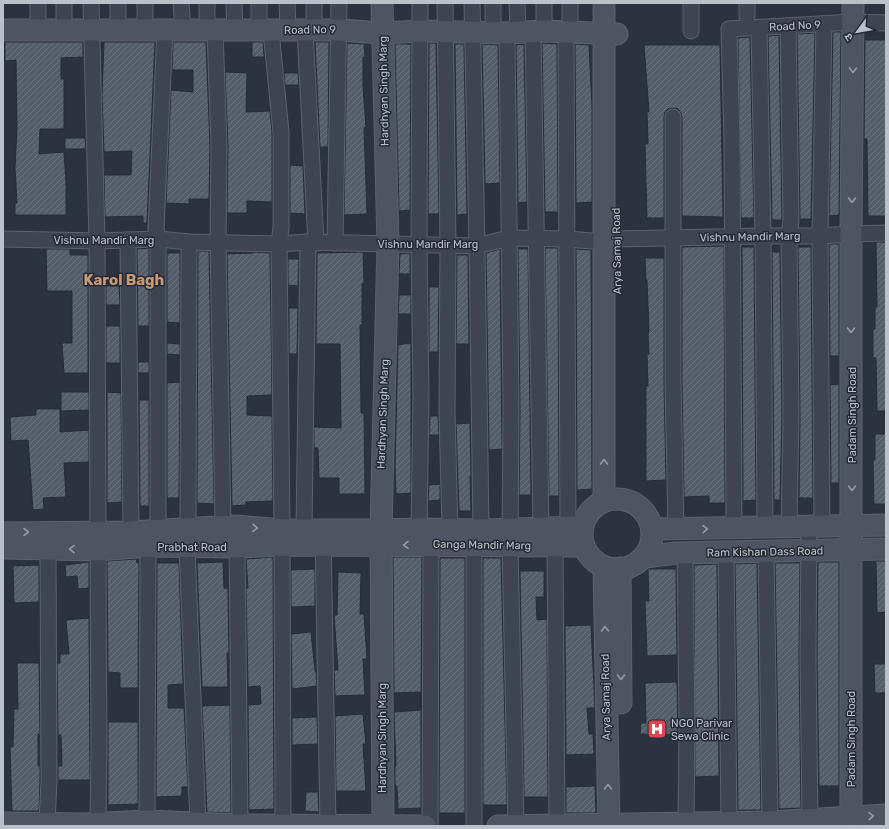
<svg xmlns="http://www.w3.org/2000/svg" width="889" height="829" font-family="Rubik,'Noto Sans Devanagari',sans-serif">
  <defs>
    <pattern id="building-hatch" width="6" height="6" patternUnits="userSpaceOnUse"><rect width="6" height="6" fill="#545e6a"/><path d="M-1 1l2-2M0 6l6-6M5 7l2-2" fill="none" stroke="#6b737e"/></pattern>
  </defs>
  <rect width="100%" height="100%" fill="#2a333f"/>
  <g fill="url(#building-hatch)" stroke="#252c37">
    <path d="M833,32H841L839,215L829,216Z"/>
    <path d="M815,33L811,219H800L797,34Z"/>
    <path d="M779,35L782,220H772L768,36Z"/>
    <path d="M750,37L754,218H741L738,38Z"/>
    <path d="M865,40H886V216H868L867,139H864Z"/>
    <path d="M5,42H83V57L61,58V79H64V129H40L39,154L64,152L66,183V215H15V203H17L15,168L17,128L16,60L5,61Z"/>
    <path d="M104,42H155L147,223H143V216L105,217L104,175H131L132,151L104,152L102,95Z"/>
    <path d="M173,42H206L210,146L209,199H189V204L166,203L171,90L193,92V70H172Z"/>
    <path d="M252,42H263L264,57H252Z"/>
    <path d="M315,42H329L328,147H320Z"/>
    <path d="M347,43L364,44L365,57H363V87L366,127L364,128L367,214L344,215Z"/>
    <path d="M429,43H436L439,214H428Z"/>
    <path d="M542,43L557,44L558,212H545Z"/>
    <path d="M395,44H411L410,210L399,211Z"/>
    <path d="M455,44H464L467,214L457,215Z"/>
    <path d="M482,44L498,45L500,183L485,184Z"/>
    <path d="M524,44L527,202L518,203L516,45Z"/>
    <path d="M575,44L589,45L592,107V202L576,203Z"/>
    <path d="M644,45H720L723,217L682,216V117L681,113L678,109L673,108L668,109L665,112L664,117V218H647L645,144H648L647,112H649Z"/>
    <path d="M225,72L247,73L246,112L270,111L272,132V202L247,201V213H227L228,146Z"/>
    <path d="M284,73H298L299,85H285Z"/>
    <path d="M65,138H85L86,149H65Z"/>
    <path d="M290,165L303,166L305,214L290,213Z"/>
    <path d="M876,242H886V411H877L876,358H873V329H875V307H877Z"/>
    <path d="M829,244H839V356H830Z"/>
    <path d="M724,246L725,503H709V496L684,497L682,383V247Z"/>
    <path d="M742,247H754L756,500L743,501Z"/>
    <path d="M798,247H811L813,498H799L800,416Z"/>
    <path d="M149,248V326H138L137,249Z"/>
    <path d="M545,248H558L559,496H549Z"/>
    <path d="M46,249H70V255H88V373H64L62,343H72V291H47Z"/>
    <path d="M500,249L502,449L489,450L486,253Z"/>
    <path d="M518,249H528L531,495H519L520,409Z"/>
    <path d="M576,249L591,250L592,489L577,490Z"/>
    <path d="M198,251H209L214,504L197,503Z"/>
    <path d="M253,252L270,253L272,395L247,396V415L272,416L273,501L246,502V505L232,506L227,254L253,253Z"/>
    <path d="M363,252L364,283L362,284V325H360L361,413H364L365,494H339V478H319L318,448H314V427L341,428L340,344H316L317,253Z"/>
    <path d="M772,252H780L782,416L780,500H774Z"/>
    <path d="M167,253H180V323L167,322Z"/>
    <path d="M410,253V274H399L400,254Z"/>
    <path d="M457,255H468L469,344H456Z"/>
    <path d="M645,258H664V383L666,480L646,481V386H648L647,354H649L648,332H649L647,280H646Z"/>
    <path d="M288,259H299L298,286L288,285Z"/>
    <path d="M106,286H119L120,305H106Z"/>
    <path d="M429,287H439L438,352H429Z"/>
    <path d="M399,295H411V314H398Z"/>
    <path d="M289,308H298L297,354H289Z"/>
    <rect x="106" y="326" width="14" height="37"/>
    <path d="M167,343L180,344V355L167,354Z"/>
    <path d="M411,343V493L396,494L395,467L398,345Z"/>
    <rect x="138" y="362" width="11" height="11"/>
    <path d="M180,382L179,498H167V383Z"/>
    <path d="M839,384V483H831L830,385Z"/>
    <path d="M61,392H89V410L61,411Z"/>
    <path d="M107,392L121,393L122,502L107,503Z"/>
    <path d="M139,400H149V506H140Z"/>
    <path d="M36,409H60V432L89,430V462L64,463L66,497L43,498L44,509L33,510L28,440L11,441L10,417L36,415Z"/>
    <path d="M430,416H438L439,435H429Z"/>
    <path d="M470,423L471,476H470L471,511H459L456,424Z"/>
    <path d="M875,434H886V504H874L873,460H875Z"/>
    <path d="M440,484V500L428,501L429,485Z"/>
    <path d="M273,557L274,809L249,810L248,705L261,704L260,686L248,687L246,588H248L246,559Z"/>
    <path d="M393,557H422L421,708L420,692L394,693Z"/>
    <path d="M440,558H465V813H439Z"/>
    <path d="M483,558H501L507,805H483Z"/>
    <path d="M136,559L137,563H139L138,688H120V673L108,672L107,561Z"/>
    <path d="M876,561H886V612L877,613Z"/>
    <path d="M89,562V588L78,589L77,576L66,577L65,565Z"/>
    <path d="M223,562L224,588L228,589L229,653H227L228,687H202L197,563Z"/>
    <path d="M818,562H839V786H819L817,657Z"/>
    <path d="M157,563H179L183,684L168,685V708H184L188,787H182V796L156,797Z"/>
    <path d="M757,563L761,810H738L735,564Z"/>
    <path d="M775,563H800L799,657L801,808L779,809Z"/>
    <path d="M717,564L719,776L695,777L694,565Z"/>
    <path d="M39,565V602L14,603L13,566Z"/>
    <path d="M315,569V606L291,607V570Z"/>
    <path d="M648,569H676L677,655L647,656L645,601H649Z"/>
    <path d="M520,571H544V597H536L537,620L547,619L548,797H524Z"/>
    <path d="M338,572L361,573L360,614H364L367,659H363L365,695L335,696L334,670H338L334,615H337Z"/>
    <path d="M89,618L90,780H58V766H62L61,735H58L57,663H60V654H69L66,620Z"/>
    <path d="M591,625L595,708H587L589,734H593L594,754L566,755L565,626Z"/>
    <path d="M311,632L315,671H316L317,686L292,689L291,634Z"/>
    <path d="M17,663H39L40,734H38V766H40V780L39,811H12L10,747H13L14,709H18Z"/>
    <path d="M874,664H886V693H875Z"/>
    <path d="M677,682L678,735L640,734L641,723H646L645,683Z"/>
    <path d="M230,705L231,813L207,812L202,706Z"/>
    <path d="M421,710V808L398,809L397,786H395V766H396L394,712Z"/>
    <path d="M363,714L366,744H363L366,791H336L335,716Z"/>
    <path d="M317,717L318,744L292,745V718Z"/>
    <path d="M108,722H138V804L108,805Z"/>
    <path d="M595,786L596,813H566V787Z"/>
    <path d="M306,792H318L319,812L305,811Z"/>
  </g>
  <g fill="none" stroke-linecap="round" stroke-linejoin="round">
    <g stroke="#5c636d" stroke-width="17">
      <g id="street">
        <path d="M38,3V30"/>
        <path d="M91,3L97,241L98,532"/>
        <path d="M118,3V31"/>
        <path d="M181,3L183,30"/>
        <path d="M207,3V30"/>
        <path d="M234,3L235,31"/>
        <path d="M259,3V31"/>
        <path d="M287,3L288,30"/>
        <path d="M314,3V30"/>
        <path d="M445,3L448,245L447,413L450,529"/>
        <path d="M472,3L477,246L481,530"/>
        <path d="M493,3V32"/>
        <path d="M517,3L518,32"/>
        <path d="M544,3V31"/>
        <path d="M570,3V33"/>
        <path d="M747,17V3"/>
        <path d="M788,26L791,221L789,236L791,416L789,527"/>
        <path d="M759,28L763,236L765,527"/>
        <path d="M145,29V3"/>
        <path d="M64,30V3"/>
        <path d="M215,30L219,146L218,242L223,527"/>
        <path d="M305,30L316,243"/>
        <path d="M271,31L281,132V228L279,244L282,530L283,825"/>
        <path d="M533,31L541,529"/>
        <path d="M691,31V3"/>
        <path d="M566,32L568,528"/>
        <path d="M507,33L511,409L510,545L516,825"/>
        <path d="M673,117V383L676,529"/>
        <path d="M3,239L97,241L158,239L189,242L279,244L308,242L477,246L509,238L567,239L605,242L616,239L763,236H820L851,234L886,233"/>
        <path d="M128,240L131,532"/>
        <path d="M189,242L188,529L187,547L198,824"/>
        <path d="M335,243L339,3"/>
        <path d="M809,527L808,657L810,820"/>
        <path d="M822,527L820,236L824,24"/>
        <path d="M734,528L732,139L729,29L854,22L886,23"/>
        <path d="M419,529L421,395L419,245L420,3"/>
        <path d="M304,530L308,242"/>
        <path d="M323,535L328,826"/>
        <path d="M474,545V826"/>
        <path d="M555,546L557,824"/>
        <path d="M237,547L240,825"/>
        <path d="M766,551L770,822"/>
        <path d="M726,552L729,822"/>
        <path d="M685,553L687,728L686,823"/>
        <path d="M147,821L148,546L158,530V239L156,228L165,29"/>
        <path d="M47,824L49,780L48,549"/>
        <path d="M98,824L99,747L98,550"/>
        <path d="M430,826L431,545"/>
      </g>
    </g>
    <g stroke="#5c636d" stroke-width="23">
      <g id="secondary">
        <path d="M382,3L388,244L381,530L383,826"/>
        <path d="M3,30H339L382,33L420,31L507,33L544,31L617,34"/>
        <circle cx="617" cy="534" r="35"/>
        <path d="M604,501V3"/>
        <path d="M652,529L886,525"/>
        <path d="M3,533L131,532L235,526L282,530H381L419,529L481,530L582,527"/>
        <path d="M3,548L98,550L148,546L237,547L282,545L584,546"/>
        <path d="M645,557L676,553L886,549"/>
        <path d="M604,568L609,826"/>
        <path d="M620,568L621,703"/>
        <path d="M3,823L86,824L147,821L240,825L425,826"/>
        <path d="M498,826L770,822L886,815"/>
        <path d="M851,826V234L853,3"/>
      </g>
    </g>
    <use href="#street" stroke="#3e4550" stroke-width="15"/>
    <use href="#secondary" stroke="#4d5562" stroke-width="21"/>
  </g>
  <defs><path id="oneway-chevron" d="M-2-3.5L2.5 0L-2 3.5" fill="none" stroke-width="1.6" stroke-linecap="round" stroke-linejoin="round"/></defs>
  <g stroke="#949ba6">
    <use href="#oneway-chevron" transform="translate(853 70) rotate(91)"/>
    <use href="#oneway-chevron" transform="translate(852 200) rotate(91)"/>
    <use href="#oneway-chevron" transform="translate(851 330) rotate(90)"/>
    <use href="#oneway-chevron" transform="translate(604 462) rotate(-90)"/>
    <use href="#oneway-chevron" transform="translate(852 488) rotate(90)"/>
    <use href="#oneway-chevron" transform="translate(255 528) rotate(4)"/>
    <use href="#oneway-chevron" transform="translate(705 529) rotate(-1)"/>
    <use href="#oneway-chevron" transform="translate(26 532)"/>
    <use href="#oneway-chevron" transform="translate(406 545) rotate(179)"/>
    <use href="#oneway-chevron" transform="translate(72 549) rotate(-179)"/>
    <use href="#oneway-chevron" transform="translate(605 629) rotate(-91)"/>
    <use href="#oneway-chevron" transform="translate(621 677) rotate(90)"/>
    <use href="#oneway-chevron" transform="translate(608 787) rotate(-91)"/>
    <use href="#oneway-chevron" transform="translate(871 816) rotate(-3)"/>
  </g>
  <defs>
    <g id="hospital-square" transform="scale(1)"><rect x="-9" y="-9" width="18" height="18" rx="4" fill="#e0444e" stroke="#232a35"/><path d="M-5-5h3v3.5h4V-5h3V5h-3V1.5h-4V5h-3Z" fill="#fff"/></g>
  </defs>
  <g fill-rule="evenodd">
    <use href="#hospital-square" x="657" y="729"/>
  </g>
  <g text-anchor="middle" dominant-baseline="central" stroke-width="3" stroke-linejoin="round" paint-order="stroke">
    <g font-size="11" fill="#bbc1ca" stroke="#232a35">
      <text transform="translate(795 26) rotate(-3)">Road No 9</text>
      <text transform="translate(310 30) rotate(-1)">Road No 9</text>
      <text transform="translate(384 91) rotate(-91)">Hardhyan Singh Marg</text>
      <text transform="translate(750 237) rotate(-1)">Vishnu Mandir Marg</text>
      <text x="104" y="240">Vishnu Mandir Marg</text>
      <text x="428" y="244">Vishnu Mandir Marg</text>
      <text transform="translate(617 251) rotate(-91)">Arya Samaj Road</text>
      <text transform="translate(383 414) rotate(-88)">Hardhyan Singh Marg</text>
      <text transform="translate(852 415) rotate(-90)">Padam Singh Road</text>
      <text transform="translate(482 545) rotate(1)">Ganga Mandir Marg</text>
      <text x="192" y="547">Prabhat Road</text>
      <text transform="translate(765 552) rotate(-1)">Ram Kishan Dass Road</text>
      <text transform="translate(606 697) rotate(-91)">Arya Samaj Road</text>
      <text transform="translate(382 738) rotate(-90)">Hardhyan Singh Marg</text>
      <text transform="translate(851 739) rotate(-90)">Padam Singh Road</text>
    </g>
    <g font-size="11" fill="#bbc1ca" stroke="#232a35" text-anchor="start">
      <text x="671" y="723">NGO Parivar<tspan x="671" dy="13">Sewa Clinic</tspan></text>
    </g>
    <g font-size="15" font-weight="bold" fill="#c99a76" stroke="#232a35">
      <text x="124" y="280">Karol Bagh</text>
    </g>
  </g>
  <rect width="889" height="829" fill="none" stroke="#bbc1ca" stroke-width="8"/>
  <g transform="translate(857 32) rotate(238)" stroke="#232a35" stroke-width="3" paint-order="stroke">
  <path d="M0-3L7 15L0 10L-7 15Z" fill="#bbc1ca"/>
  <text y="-6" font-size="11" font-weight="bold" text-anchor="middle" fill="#bbc1ca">उ</text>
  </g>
</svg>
